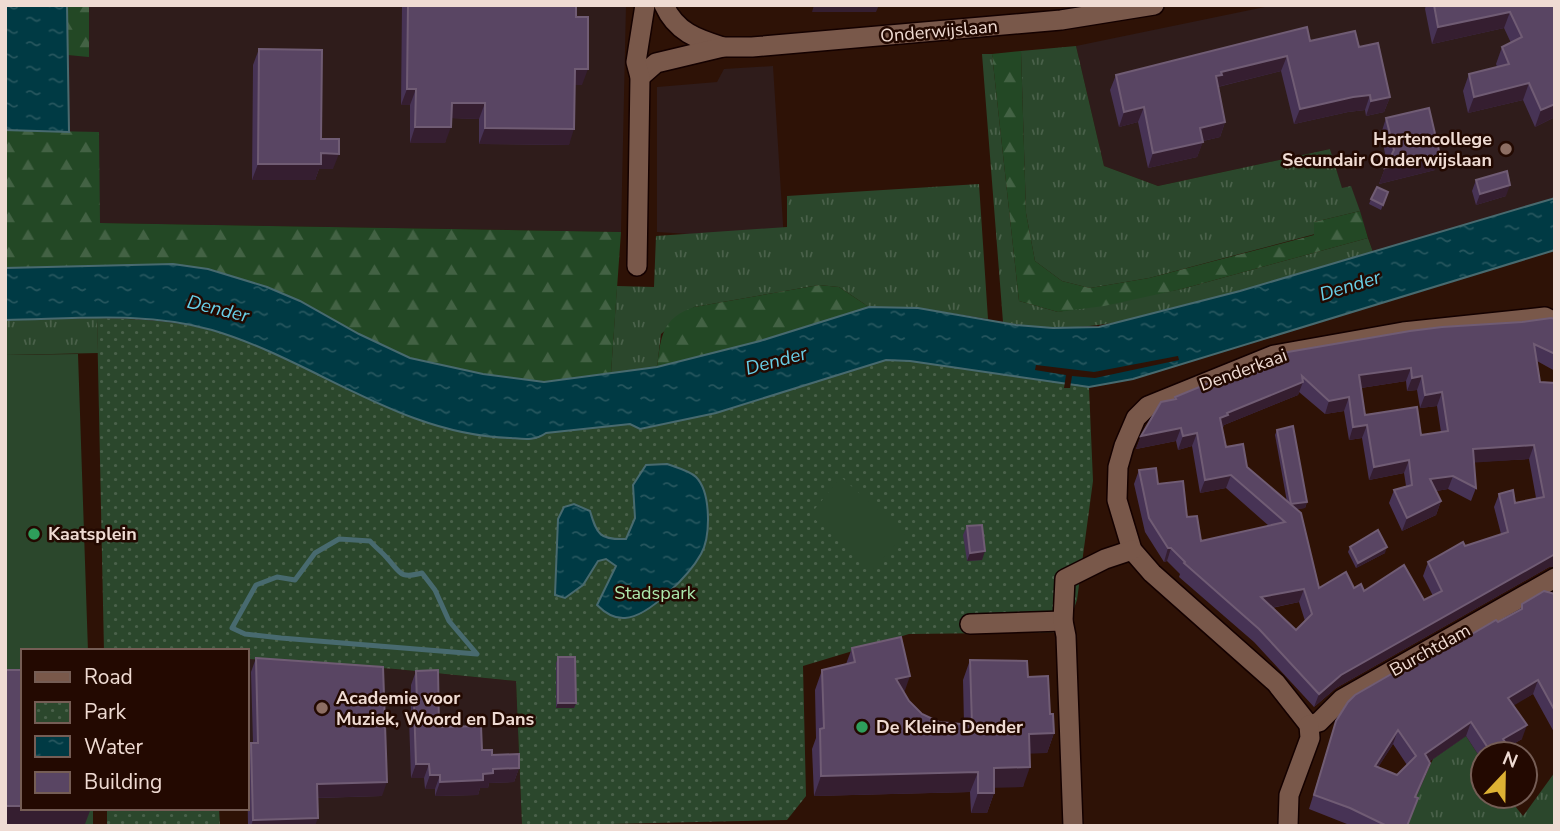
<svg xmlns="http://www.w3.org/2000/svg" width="1560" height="831" font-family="'Nunito Sans',sans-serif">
  <defs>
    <pattern id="grass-tufts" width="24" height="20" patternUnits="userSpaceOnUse" patternTransform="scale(1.75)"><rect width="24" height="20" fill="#2b472c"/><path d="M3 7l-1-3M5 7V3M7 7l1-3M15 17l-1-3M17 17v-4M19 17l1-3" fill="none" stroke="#4a614a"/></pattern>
    <pattern id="forest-firs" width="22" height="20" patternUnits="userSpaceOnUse" patternTransform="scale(1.75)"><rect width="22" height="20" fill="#234825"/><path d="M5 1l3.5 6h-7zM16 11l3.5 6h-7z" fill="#436244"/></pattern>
    <pattern id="park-dots" width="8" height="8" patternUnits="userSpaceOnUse" patternTransform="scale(1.75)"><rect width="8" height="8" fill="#2b472c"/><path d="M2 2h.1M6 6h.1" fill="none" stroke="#4a614a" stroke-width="1.8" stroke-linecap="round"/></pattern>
    <pattern id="water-ripples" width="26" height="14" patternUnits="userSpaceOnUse" patternTransform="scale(1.75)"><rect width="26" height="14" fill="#003a44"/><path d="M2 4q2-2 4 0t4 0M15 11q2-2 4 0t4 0" fill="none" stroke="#26565e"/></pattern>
  </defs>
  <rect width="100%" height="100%" fill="#2e1206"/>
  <g fill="#2f1c1b">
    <path d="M89,5H626L621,232L99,223V133L69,132L67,55L89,56Z"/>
    <path d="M1275,5H1555V198L1373,252L1351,187L1342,189L1330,149L1158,186L1104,166L1076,46Z"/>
    <path d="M773,66L784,240L657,232V87L717,82L724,69Z"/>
    <path d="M247,659L395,669L516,681L522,826H313L247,757Z"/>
  </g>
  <g fill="url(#grass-tufts)">
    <path d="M1076,46L1104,166L1158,186L1330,149L1342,188L1351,186L1360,211L1314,222L1315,234L1149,278L1090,288L1062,281L1035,261L1026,213L1021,51Z"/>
    <path d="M982,54H992L1019,301L1058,312L1182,289L1368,238L1373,252C1318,268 1264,285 1208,300C1136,319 1079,337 1003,322Z"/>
    <path d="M979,184L988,319L918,308L869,307L839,287L819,285L694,307L661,334L657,367L611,373L617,286L654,287L656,236L787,227V196Z"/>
    <path d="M97,318L98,353L5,355V320Z"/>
    <path d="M1466,736L1483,762V796H1507L1523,816L1555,772V826H1407L1412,812L1410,809L1433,759Z"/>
  </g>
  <g fill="url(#forest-firs)">
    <path d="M67,5H89V57L67,55Z"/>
    <path d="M1021,51L1026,213L1035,261L1062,281L1090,288L1149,278L1314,235V222L1360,211L1368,238L1182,289L1104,306L1058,312L1019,301L992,54Z"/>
    <path d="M5,130L99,132L100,223L621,232L611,373L544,382L483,374L410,358L359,334L300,301L267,287L208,269L173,264L5,268Z"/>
    <path d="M819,285L839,287L869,307L760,341L657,367C661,336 662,318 694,307Z"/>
  </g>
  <g fill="url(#park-dots)">
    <path d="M97,318C144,319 189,321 233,337C325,370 410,435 511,438C524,439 535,441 546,433L630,424L640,429L716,413L886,360L910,361L1089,387L1093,481L1077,600L1072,614V632L909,634L803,666L806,796L787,820L522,826L516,681L395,669L247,659V651H104Z"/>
    <path d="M107,808H219L220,826H107Z"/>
  </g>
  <g fill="#2b472c">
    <path d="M78,354L88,651H23V808H93V826H5V355Z"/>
    <path d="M841,477L905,534L873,569L810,515Z"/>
  </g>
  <g fill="url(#water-ripples)" stroke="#486a6f" stroke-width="2">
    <path d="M5,5H67L69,132L5,130Z"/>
    <path d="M1555,198V250L1133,379L1089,387L910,361L886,360L716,413L640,429L630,424L546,433C535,441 524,439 511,438C400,435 314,360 212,330C145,311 74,319 5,320V268L173,264L208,269L267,287L300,301L359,334L410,358L483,374L544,382L657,367L760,341L869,307L918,308L1016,325L1053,328L1099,327L1240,291Z"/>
    <path d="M667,464C675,467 690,471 696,477C711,492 711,536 701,554C690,574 649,617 625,618C613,619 604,612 597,605L616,566L606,559L598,561L583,585L565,598L555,595L558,519L564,507L574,504L590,511C597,535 600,540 626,539L635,518L633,485L646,465Z"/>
  </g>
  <path fill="#2e1206" d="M1178,356L1179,360L1095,378L1072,376L1070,388H1064L1066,375L1035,370L1036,365L1094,372Z"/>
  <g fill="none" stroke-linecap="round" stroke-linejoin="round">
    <path stroke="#486a6f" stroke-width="5" d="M339,539L370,541C375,547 382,552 387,558C401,573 399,579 422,573L435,590L449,621L477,654L281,638L245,634L232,628L256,585L277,577L295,580L315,553Z"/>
    <g stroke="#140100" stroke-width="22">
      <g id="minor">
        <path d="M664,5C676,32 697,39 723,47"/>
        <path d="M640,77L656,63L723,47H752L1061,20L1154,5"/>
        <path d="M637,266L640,77L636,62L645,5"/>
        <path d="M970,624L1063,621"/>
        <path d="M1309,725L1276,683L1152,573L1132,550L1117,500L1118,467L1124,446L1136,418L1148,406L1274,355L1403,332L1545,317L1555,322"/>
        <path d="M1309,725L1319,722L1342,699L1555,578"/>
        <path d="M1073,826L1066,636L1063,621L1065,579L1105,559L1132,550"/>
        <path d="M1288,826L1289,795L1310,738L1309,725"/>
      </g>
    </g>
    <use href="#minor" stroke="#79584a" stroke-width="19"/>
  </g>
  <g fill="#473355" fill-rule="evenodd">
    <path d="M402,5H576V17L582,85H575L569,145L479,144V119L451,118L445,143H410V105H401Z"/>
    <path d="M1426,5H1555V117L1535,127L1523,100L1468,113L1463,91L1469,74L1497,67L1496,64L1502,47L1511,43L1504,28L1432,44L1425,9Z"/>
    <path d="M1310,41L1359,47L1390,97L1384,112L1366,116L1365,110L1348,112L1294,124L1281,71L1218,87L1225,122L1220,137L1203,141L1197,157L1148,168L1138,122L1119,127L1110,90L1116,75Z"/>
    <path d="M259,49L321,139L333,169H319L315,180H252L253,65Z"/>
    <path d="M1386,118L1435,170L1379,184L1387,163L1381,134Z"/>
    <path d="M1476,180L1506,196L1476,205L1472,191Z"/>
    <path d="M1386,198L1381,210L1369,204L1371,199Z"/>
    <path d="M1555,319V371L1537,361L1549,567L1336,688L1314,707L1254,642L1179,577L1180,574L1167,561L1164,562L1145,532L1134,484L1139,470L1158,484L1187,517L1201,541L1269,526L1226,488L1200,493L1192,446L1178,450L1176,441L1136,449L1141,436L1174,399L1175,397L1522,322ZM1406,381L1407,391L1417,390L1420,408L1437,406L1441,432L1421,435L1365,415L1361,388ZM1299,392L1325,414L1344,411L1349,440L1362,438L1369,480L1404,473L1406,486L1394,490L1389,503L1402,531L1436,515L1441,501L1436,491L1448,489L1471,501L1476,488L1474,462L1529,459L1536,498L1515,503L1499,494L1494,507L1501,534L1465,546L1428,562L1423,576L1433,596L1424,600L1354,588H1319L1296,509L1305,508L1307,502L1277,430L1275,435L1287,502L1247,467L1226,447L1222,429L1224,425L1298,395ZM1299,602L1305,621L1296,630L1272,608Z"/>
    <path d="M967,526L982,560L967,561L963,535Z"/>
    <path d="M1350,547L1385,553L1356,568L1348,552Z"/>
    <path d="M1555,594V734L1533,694L1513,705L1522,739L1508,747L1511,751L1509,754H1483V762L1466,736L1430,761V763L1416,797L1407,826H1352L1309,809L1336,721L1455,644L1498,622L1520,610L1522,604ZM1393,744L1407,765L1397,775L1378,767Z"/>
    <path d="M852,648L904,692L909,701L922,714L939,722L964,724L963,680L970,660L1028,677L1050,714L1054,733L1047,753H1030L1023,787H994V793L987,813H971L970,792L814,796L812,749L816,738L815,690L822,670L846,664Z"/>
    <path d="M558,657L576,703L574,708H556V663Z"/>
    <path d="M256,658L382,796L317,798L315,826H248L247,755L251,743H253L251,672Z"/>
    <path d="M416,671L439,727L519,768L514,782L489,783L488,788H480L478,795L435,796V789H425L424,778H411L409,718L411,711V685Z"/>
  </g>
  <g fill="#351e30">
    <path d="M814,5H879L876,12H812Z"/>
    <path d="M1510,12L1504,28L1432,44L1438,27Z"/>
    <path d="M1287,56L1281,71L1217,87L1216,76L1221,72Z"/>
    <path d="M575,69H588L582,85H570Z"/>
    <path d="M1529,83L1523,100L1468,113L1474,97Z"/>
    <path d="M407,89H416L410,105H401Z"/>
    <path d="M1370,95L1365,110L1348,112L1294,124L1300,109L1353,97Z"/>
    <path d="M1390,97L1384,112L1366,116L1371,101Z"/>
    <path d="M452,103H485L479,119L446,118Z"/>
    <path d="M1555,104V117L1535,127L1541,110Z"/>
    <path d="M1144,107L1138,122L1119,127L1124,112Z"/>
    <path d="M1225,122L1220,137L1194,143L1200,128Z"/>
    <path d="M415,127H451L445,143H410Z"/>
    <path d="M485,128L574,129L569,145L479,144Z"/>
    <path d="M1203,142L1197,157L1148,168L1153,153Z"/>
    <path d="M321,153L339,154L333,169H319L315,180H252L258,164Z"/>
    <path d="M1440,155L1435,170L1379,184L1385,168Z"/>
    <path d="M1510,185L1506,196L1476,205L1480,194Z"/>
    <path d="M1411,368L1406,381L1354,389L1359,375Z"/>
    <path d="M1422,376L1417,390L1407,391L1412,378Z"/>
    <path d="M1303,382L1298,395L1224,425L1223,428L1215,432L1220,418L1227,413Z"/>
    <path d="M1442,392L1437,406L1420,408L1425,395Z"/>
    <path d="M1349,397L1344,411L1325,414L1329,401Z"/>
    <path d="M1367,425L1362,438L1349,440L1353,427Z"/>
    <path d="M1181,428L1176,441L1136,449L1141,436Z"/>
    <path d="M1197,433L1192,446L1178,450L1183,436Z"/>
    <path d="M1534,445L1529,459L1468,463L1473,449Z"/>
    <path d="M1409,460L1404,473L1369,480L1374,467Z"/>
    <path d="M1231,475L1226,488L1200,493L1205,480Z"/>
    <path d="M1453,476L1448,489L1425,493L1430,479Z"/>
    <path d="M1441,501L1436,515L1402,531L1407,518Z"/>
    <path d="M1307,502L1305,508L1289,510L1291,504Z"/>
    <path d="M1387,547L1385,553L1356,568L1358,563Z"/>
    <path d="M1168,548H1171L1167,561L1164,562Z"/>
    <path d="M985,551L982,560L967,561L970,553Z"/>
    <path d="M1555,554V567H1549L1336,688L1314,707L1319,694L1341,675Z"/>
    <path d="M1304,589L1299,602L1256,611L1261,597Z"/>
    <path d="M910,676L903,696L896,679Z"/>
    <path d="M1538,680L1533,694L1503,712L1508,698Z"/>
    <path d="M558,703H576L574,708H556Z"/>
    <path d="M1471,722L1466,736L1420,768L1425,754Z"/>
    <path d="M1527,725L1522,739L1497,753L1503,739Z"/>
    <path d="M1398,730L1393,744L1370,780L1375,766Z"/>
    <path d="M1054,733L1047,753L1022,754L1029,734Z"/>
    <path d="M1430,763L1425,777L1410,811L1415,797Z"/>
    <path d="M416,764H429L424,778H411Z"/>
    <path d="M1030,767L1023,787L987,788L994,768Z"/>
    <path d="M519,768L514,782L489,783L488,788H480L478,795L435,796L440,782L483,774L493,769Z"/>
    <path d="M978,772L970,792L814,796L821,776Z"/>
    <path d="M430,775H440L435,789H425Z"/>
    <path d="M387,782L382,796L312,798L317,784Z"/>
    <path d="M978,793H994L987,813H971Z"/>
    <path d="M5,806H23V808H91L85,824L5,826Z"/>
    <path d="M318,818L315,826H251L253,820Z"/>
  </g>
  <g fill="#594563" stroke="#705c74" stroke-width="2" fill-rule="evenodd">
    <path d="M408,5H576V17H588V69H575L574,129L485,128V103H452L451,127H415L416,89H407Z"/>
    <path d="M1434,5H1555V104L1541,110L1529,83L1474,97L1469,74L1509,64L1502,47L1522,37L1510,12L1438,27Z"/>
    <path d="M1307,27L1310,41L1355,31L1359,47L1378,43L1390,97L1371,101L1370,95L1353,97L1300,109L1287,56L1221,72L1222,75L1216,76L1225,122L1200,128L1203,142L1153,153L1144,107L1124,112L1116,75Z"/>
    <path d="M259,49L322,50L321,139H339V154L321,153V164H258Z"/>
    <path d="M1429,108L1440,155L1385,168L1394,150L1386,118Z"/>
    <path d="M1507,171L1510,185L1480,194L1476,180Z"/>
    <path d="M1377,187L1388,192L1383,205L1371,199Z"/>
    <path d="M1551,318L1555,319V354L1534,344L1540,382L1555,383V554L1341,675L1319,694L1259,629L1184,563L1185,562L1171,548H1168L1149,518L1139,470L1156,468L1158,484L1183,481L1187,517L1197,516L1201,541L1285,522L1231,475L1205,480L1197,433L1183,436L1181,428L1141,436L1161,402L1176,399L1175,397L1282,353L1410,331L1442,327L1522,322ZM1411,368L1412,378L1422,376L1425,395L1442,392L1448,431L1421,435L1417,407L1365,415L1359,375ZM1302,376L1329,401L1349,397L1353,427L1367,425L1374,467L1409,460L1412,485L1394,490L1407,518L1441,501L1430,479L1453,476L1476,488L1473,449L1534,445L1544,497L1515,503L1513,490L1499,494L1508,532L1465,546L1463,542L1428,562L1442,591L1424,600L1404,565L1364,591L1361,584L1354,588L1346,572L1319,588L1301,513L1247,467L1243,444L1226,447L1220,418L1228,415L1227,413L1303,382ZM1304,589L1312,614L1296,630L1261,597Z"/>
    <path d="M1293,426L1307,502L1291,504L1277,430Z"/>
    <path d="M982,525L985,551L970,553L967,526Z"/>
    <path d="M1378,530L1387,547L1358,563L1350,547Z"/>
    <path d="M1544,591L1555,594V711L1538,680L1508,698L1527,725L1503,739L1511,751L1506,754H1492L1471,722L1425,754L1430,763L1415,797L1418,798L1407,826H1387L1350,808L1314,795L1336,721L1348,702L1355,695L1452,639L1455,644L1496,620L1498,622L1522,609V604ZM1398,730L1416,756L1397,775L1375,766Z"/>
    <path d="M901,637L910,676L896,679L909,701L922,714L939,722L972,725L970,660L1027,661L1028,677L1048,676L1050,714H1053L1054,733L1029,734L1030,767L994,768V793H978V772L821,776L820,729L824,728L822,670L855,662L852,648Z"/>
    <path d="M558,657H575L576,703H558Z"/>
    <path d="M256,658L383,667L387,782L317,784L318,818L253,820L251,743H258Z"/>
    <rect x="5" y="670" width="18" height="136"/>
    <path d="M438,670L439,727L481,726L482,750H492V755L519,754V768L493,769V773L483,774V780L440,782V775H430L429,764H416L414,703H417L416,671Z"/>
  </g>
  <g fill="#8d6e63" stroke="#230901" stroke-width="2.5">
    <circle cx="1506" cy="149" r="7"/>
    <circle cx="322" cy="708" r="7"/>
  </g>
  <g fill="#2e9e5b" stroke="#230901" stroke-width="2.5">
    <circle cx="34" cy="534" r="7"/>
    <circle cx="862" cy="727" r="7"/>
  </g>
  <g text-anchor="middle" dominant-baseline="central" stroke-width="5" stroke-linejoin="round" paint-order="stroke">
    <g font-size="18" fill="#efdbd3" stroke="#230901">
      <text transform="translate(939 31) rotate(-5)">Onderwijslaan</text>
      <text transform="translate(1243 370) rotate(-20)">Denderkaai</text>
      <text transform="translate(1430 650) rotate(-29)">Burchtdam</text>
    </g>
    <g font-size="18" font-weight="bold" fill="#efdbd3" stroke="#230901" text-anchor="start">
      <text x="1492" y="139" text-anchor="end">Hartencollege<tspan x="1492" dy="21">Secundair Onderwijslaan</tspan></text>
      <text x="48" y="534">Kaatsplein</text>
      <text x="336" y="698">Academie voor<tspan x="336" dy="21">Muziek, Woord en Dans</tspan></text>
      <text x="876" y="727">De Kleine Dender</text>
    </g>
    <g font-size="18" fill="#ade9ae" stroke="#230901">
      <text x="655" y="593">Stadspark</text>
    </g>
    <g font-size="19" font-style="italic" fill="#68cfe7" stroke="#230901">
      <text transform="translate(1350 286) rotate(-17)">Dender</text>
      <text transform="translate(218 309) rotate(14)">Dender</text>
      <text transform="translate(776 361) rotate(-15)">Dender</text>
    </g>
  </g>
  <rect width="1560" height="831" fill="none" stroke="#efdbd3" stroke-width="14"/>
  <rect x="21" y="649" width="228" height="161" fill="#230901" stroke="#755d55" stroke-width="2"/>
  <rect x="35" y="672" width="35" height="10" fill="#79584a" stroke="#755d55" stroke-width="2"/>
  <text x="84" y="684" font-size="21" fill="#efdbd3">Road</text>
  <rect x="35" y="702" width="35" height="21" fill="url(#park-dots)" stroke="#755d55" stroke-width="2"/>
  <text x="84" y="719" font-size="21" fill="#efdbd3">Park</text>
  <rect x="35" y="736" width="35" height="21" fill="url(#water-ripples)" stroke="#755d55" stroke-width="2"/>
  <text x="84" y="754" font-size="21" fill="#efdbd3">Water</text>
  <rect x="35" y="772" width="35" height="21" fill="#594563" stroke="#755d55" stroke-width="2"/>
  <text x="84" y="789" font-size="21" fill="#efdbd3">Building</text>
  <g transform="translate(1504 775) rotate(22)"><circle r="33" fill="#230901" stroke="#755d55" stroke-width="2"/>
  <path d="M0-5L12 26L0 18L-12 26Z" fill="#ddb133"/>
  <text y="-10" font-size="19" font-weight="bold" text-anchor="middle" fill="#efdbd3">N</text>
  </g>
</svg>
